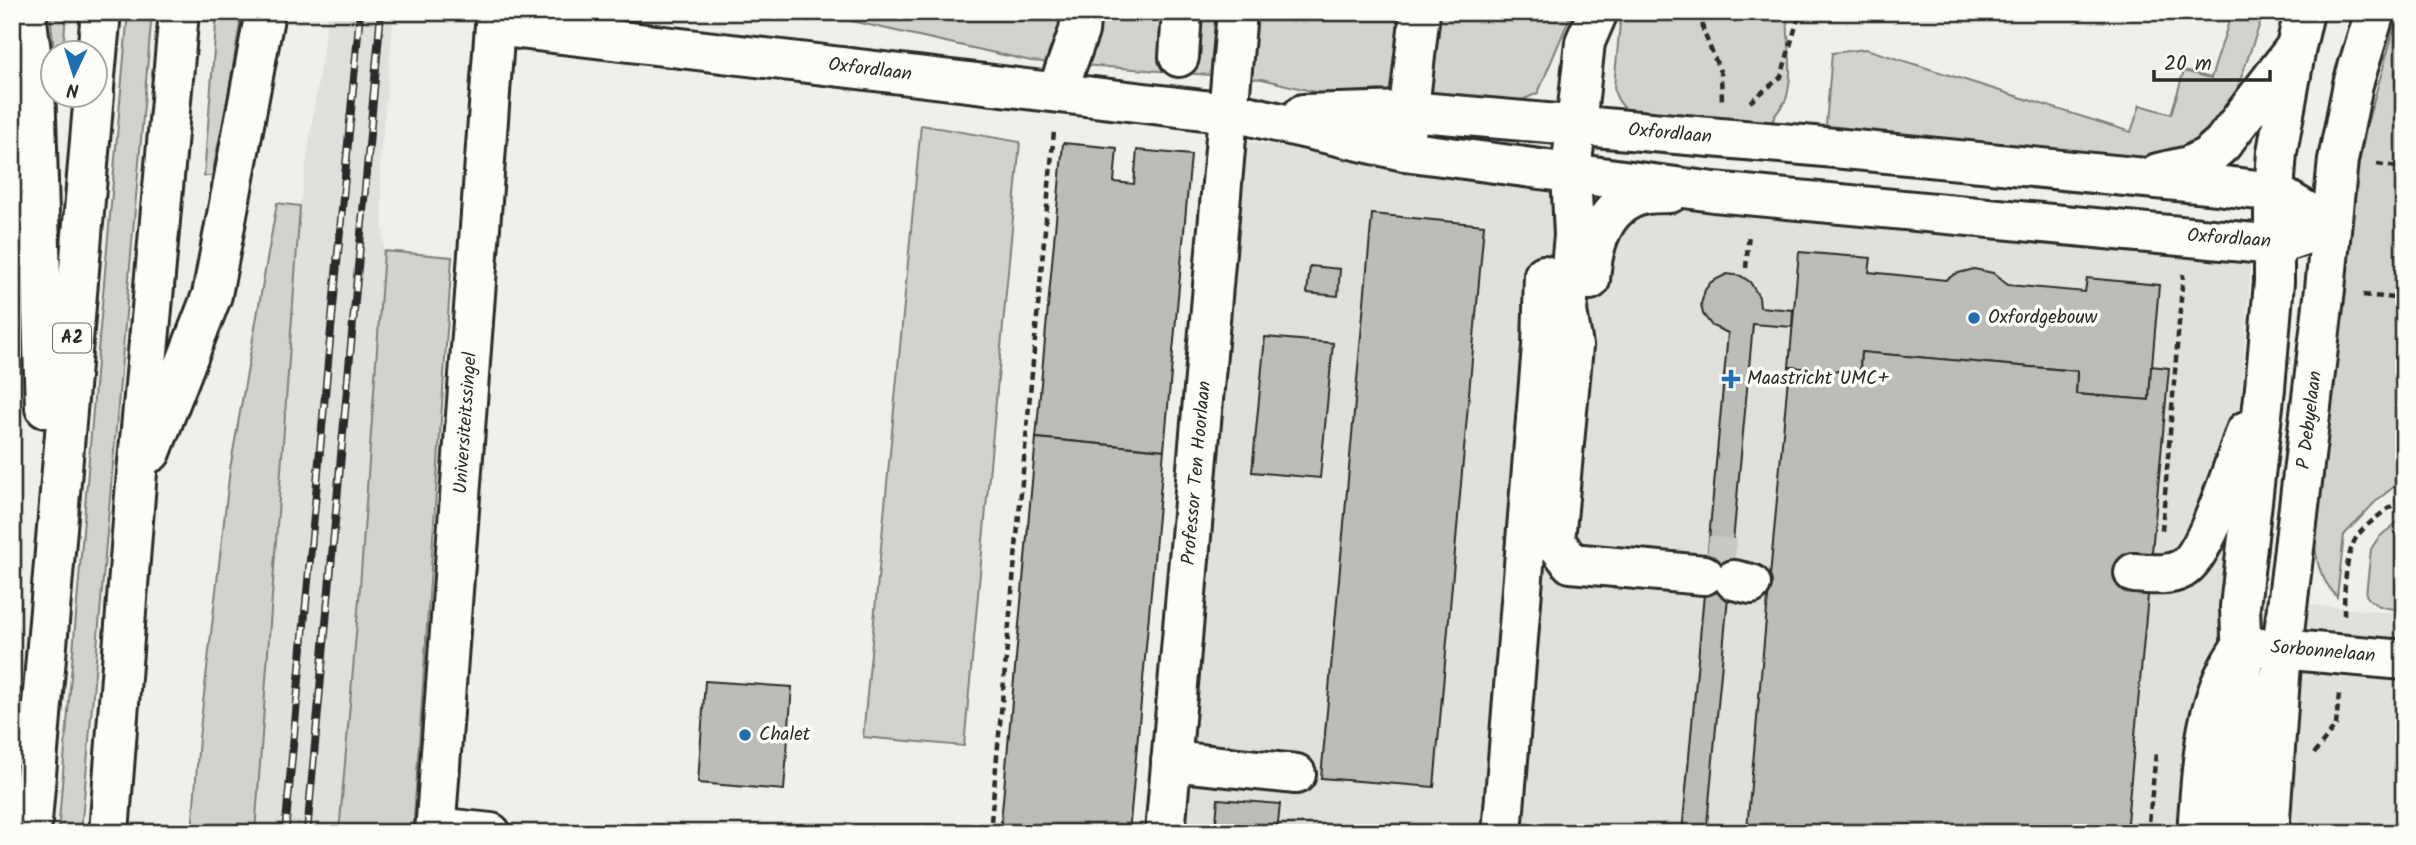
<svg xmlns="http://www.w3.org/2000/svg" width="2416" height="845" font-family="Kalam,sans-serif">
  <rect width="100%" height="100%" fill="#f0efeb"/>
  <filter id="ink" filterUnits="userSpaceOnUse"><feTurbulence type="fractalNoise" baseFrequency=".0143" numOctaves="2"/><feDisplacementMap in="SourceGraphic" scale="14" xChannelSelector="R" yChannelSelector="G"/><feConvolveMatrix kernelMatrix="1 2 1 2 8 2 1 2 1" color-interpolation-filters="sRGB"/></filter>
  <g filter="url(#ink)">
    <g fill="#e1e0dc">
      <path d="M328,12H394L380,162L384,251L360,587L339,833H255L300,206Z"/>
      <path d="M1244,141L1626,196L2251,262L2233,496L2223,596L2404,614V833H1175Z"/>
    </g>
    <g fill="#d3d2cf" stroke="#7f7e7d" stroke-width="2">
      <path d="M50,12H66L63,52H54Z"/>
      <path d="M128,12H152L81,833H58L97,362Z"/>
      <path d="M217,12H242L227,102L212,176H204Z"/>
      <path d="M796,12H1572L1538,93L1513,104L1379,90L1323,94L1262,79L1031,61L842,19Z"/>
      <path d="M1621,12H1787C1787,40 1794,69 1787,96C1785,107 1772,113 1772,125L1630,112C1621,106 1615,98 1614,87Z"/>
      <path d="M2232,12H2264L2237,89L2220,121L2191,145L2157,158L2104,162L1825,137L1832,53L1866,49L2131,132L2140,105L2171,114L2184,71L2211,78Z"/>
      <path d="M2399,12H2404V479L2377,500L2344,535L2337,597C2317,575 2316,558 2313,529L2351,203L2367,124Z"/>
      <path d="M921,125L1020,142L964,746L863,737Z"/>
      <path d="M277,203L300,206L255,833H192L199,738L230,469Z"/>
      <path d="M384,251L452,257L413,833H339L360,587Z"/>
      <path d="M2404,517V610C2389,608 2375,609 2366,595L2371,549L2379,537Z"/>
    </g>
    <g fill="#bdbcb8" stroke="#2b2b2b" stroke-width="2">
      <path d="M1063,143L1117,148L1114,182L1134,184L1137,150L1191,155L1164,450L1036,438Z"/>
      <path d="M1372,214L1484,225L1434,787L1321,778Z"/>
      <path d="M1799,252L1871,258L1869,272L1946,280L1955,274L1974,269L1993,273L2008,285L2085,292L2087,278L2159,285L2149,400L2076,394L2077,371L1861,352L1860,373L1789,367Z"/>
      <path d="M1310,266L1340,269L1338,296L1307,293Z"/>
      <path d="M1727,274L1741,276L1750,282L1759,297L1760,307L1793,310L1792,327L1753,324L1707,825L1747,829L1789,367L1860,373L1861,352L2077,371L2076,394L2149,400L2151,366L2169,368L2126,833H1682L1728,333L1712,326L1703,314L1701,304L1705,290L1711,282Z"/>
      <path d="M1265,337L1333,343L1320,478L1252,472Z"/>
      <path d="M1036,438L1164,450L1129,833H1000Z"/>
      <path d="M705,681L792,687L784,790L698,783Z"/>
      <path d="M1218,799L1280,804L1277,833L1215,832Z"/>
    </g>
    <g fill="none" stroke-linecap="round" stroke-linejoin="round">
      <path stroke="#c9c8c5" stroke-width="38" stroke-dasharray="38 19" stroke-linecap="butt" d="M1707,555L1735,558"/>
      <g stroke="#2b2b2b" stroke-width="44">
        <g id="minor">
          <path d="M1598,12L1585,42L1571,172L1574,235L1567,311L1573,346L1555,541L1571,563L1704,575"/>
          <path d="M495,26L1246,115L1404,151L1714,192L2275,245L2331,226"/>
          <path d="M1179,57L1182,12"/>
          <path d="M1057,92L1079,31L1081,12"/>
          <path d="M1303,114L1408,111L1803,145L2208,184L2274,192L2331,226"/>
          <path d="M1406,135L1420,12"/>
          <path d="M2158,173L2189,166L2207,157L2222,144L2292,52"/>
          <path d="M1590,280C1592,247 1603,204 1642,195C1651,193 1661,193 1670,193"/>
          <path d="M2134,573C2150,574 2167,577 2182,569C2207,555 2235,461 2246,431"/>
          <path d="M1734,580L1751,584"/>
          <path d="M2256,647L2404,660"/>
          <path d="M1171,761L1296,774"/>
          <path d="M435,827L491,833"/>
          <path d="M435,833L496,12"/>
          <path d="M1165,833L1237,12"/>
          <path d="M1502,833L1542,346L1544,275"/>
          <path d="M2197,833C2202,771 2202,706 2237,653"/>
          <path d="M2234,833L2243,692L2240,607L2265,388L2274,282V192L2277,152L2296,47L2304,12"/>
          <path d="M2269,833L2282,649L2325,289L2338,160L2353,84L2375,12"/>
        </g>
      </g>
      <g stroke="#2b2b2b" stroke-width="44">
        <g id="highway">
          <path d="M26,12L35,84L45,408"/>
          <path d="M94,87L101,12"/>
          <path d="M151,452L212,295L265,12"/>
          <path d="M31,833L94,94"/>
          <path d="M109,833L135,495L179,12"/>
        </g>
      </g>
      <g stroke="#2b2b2b" stroke-width="4.5" stroke-dasharray="7 5" stroke-linecap="butt">
        <path d="M1702,12L1703,30L1721,74L1722,101"/>
        <path d="M1881,12L1888,15"/>
        <path d="M1750,102L1781,77L1800,12"/>
        <path d="M2377,164L2404,168"/>
        <path d="M1746,268L1749,232"/>
        <path d="M2363,295L2404,299"/>
        <path d="M2162,530L2183,274"/>
        <path d="M2344,615C2344,593 2345,552 2358,535C2371,519 2390,509 2404,495"/>
        <path d="M2314,754L2336,725L2339,694"/>
        <path d="M990,833L1054,131"/>
        <path d="M1707,833H1715"/>
        <path d="M1770,833L1777,824"/>
        <path d="M2148,833L2156,753"/>
      </g>
      <use href="#minor" stroke="#fdfcf7" stroke-width="38"/>
      <use href="#highway" stroke="#fdfcf7" stroke-width="38"/>
      <g stroke="#2b2b2b" stroke-width="8">
        <g id="rail">
          <path d="M285,833L360,12"/>
          <path d="M307,833L381,12"/>
        </g>
      </g>
      <use href="#rail" stroke="#fdfcf7" stroke-width="5" stroke-dasharray="16" stroke-linecap="butt"/>
    </g>
  </g>
  <g fill="#1f6fb2" stroke="#fdfcf7" stroke-width="2.5">
    <circle cx="1974" cy="318" r="7"/>
    <path d="M1727.5 368.5h7v7h7v7h-7v7h-7v-7h-7v-7h7z"/>
    <circle cx="745" cy="735" r="7"/>
  </g>
  <g text-anchor="middle" dominant-baseline="central" stroke-width="7" stroke-linejoin="round" paint-order="stroke">
    <rect fill="#fdfcf7" stroke="#6a6a68" stroke-width="2" x="53" y="323.5" width="38" height="29" rx="5"/>
    <g font-size="18" font-weight="bold" fill="#2b2b2b">
      <text x="72" y="338">A2</text>
    </g>
    <g font-size="19" fill="#2b2b2b" stroke="#fdfcf7">
      <text transform="translate(870 70) rotate(7)">Oxfordlaan</text>
      <text transform="translate(1670 134) rotate(5)">Oxfordlaan</text>
      <text transform="translate(2229 239) rotate(4)">Oxfordlaan</text>
      <text transform="translate(2310 420) rotate(-83)">P Debyelaan</text>
      <text transform="translate(466 423) rotate(-86)">Universiteitssingel</text>
      <text transform="translate(1197 473) rotate(-85)">Professor Ten Hoorlaan</text>
      <text transform="translate(2323 652) rotate(5)">Sorbonnelaan</text>
    </g>
    <g font-size="19" fill="#2b2b2b" stroke="#fdfcf7" text-anchor="start">
      <text x="1988" y="318">Oxfordgebouw</text>
      <text x="1747" y="379">Maastricht UMC+</text>
      <text x="759" y="735">Chalet</text>
    </g>
  </g>
  <rect width="2416" height="845" fill="none" stroke="#fdfcf7" stroke-width="42"/>
  <rect x="21" y="21" width="2374" height="803" fill="none" stroke="#2b2b2b" stroke-width="2.5" filter="url(#ink)"/>
  <g transform="translate(74 74) rotate(184)"><circle r="33" fill="#fdfcf7" stroke="#a9a8a5" stroke-width="2"/>
  <path d="M0-5L12 26L0 18L-12 26Z" fill="#1f6fb2"/>
  <text y="-10" font-size="19" font-weight="bold" text-anchor="middle" fill="#2b2b2b">N</text>
  </g>
  <path d="M2154 70v10h116v-10" fill="none" stroke="#2b2b2b" stroke-width="3.5"/>
  <text x="2164" y="70" font-size="21" fill="#2b2b2b" stroke="#fdfcf7" stroke-width="5" paint-order="stroke">20 m</text>
</svg>
